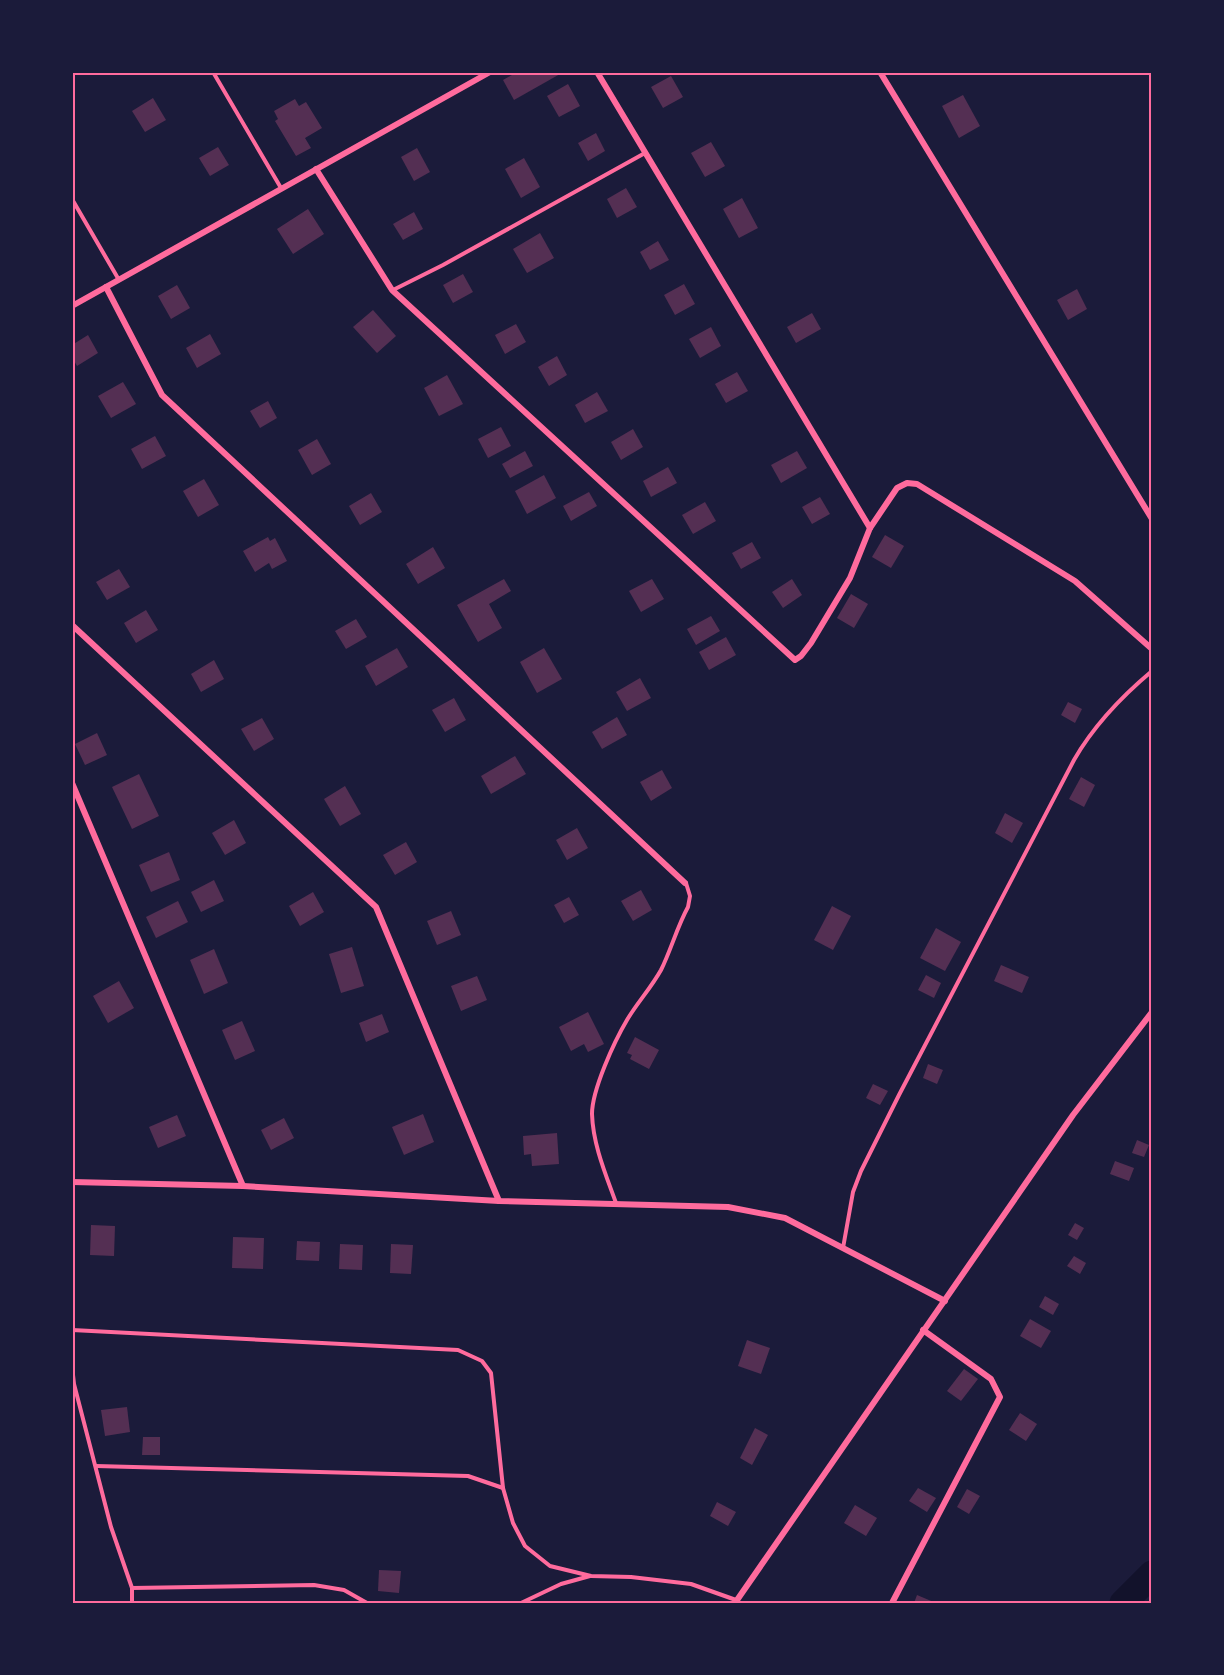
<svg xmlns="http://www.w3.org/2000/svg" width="1224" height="1675" font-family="'Times New Roman',serif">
  <rect width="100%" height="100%" fill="#1b1b3a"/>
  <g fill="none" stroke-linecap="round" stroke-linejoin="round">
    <path stroke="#12122b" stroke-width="27" d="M1123,1603L1152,1574"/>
  </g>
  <g fill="#542f53">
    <path d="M517,72H559L560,74L514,100L503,80Z"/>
    <path d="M671,76L683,97L663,108L651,87Z"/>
    <path d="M568,84L580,106L559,117L547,96Z"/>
    <path d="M963,95L980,126L959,138L942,106Z"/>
    <path d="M153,98L166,120L145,132L132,111Z"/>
    <path d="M295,99L299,106L306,102L322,128L305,138L311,148L296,156L275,121L278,119L274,111Z"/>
    <path d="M596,133L605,151L588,161L578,143Z"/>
    <path d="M711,142L725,166L705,177L691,153Z"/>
    <path d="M218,147L229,165L210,176L199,158Z"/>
    <path d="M417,148L430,172L414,181L401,157Z"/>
    <path d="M524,158L540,187L521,198L505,169Z"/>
    <path d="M626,188L637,207L617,218L607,199Z"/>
    <path d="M742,198L758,228L739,238L723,209Z"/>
    <path d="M308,209L324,234L293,254L277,229Z"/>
    <path d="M414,212L423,229L403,240L393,224Z"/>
    <path d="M540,233L554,258L527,273L513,249Z"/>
    <path d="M658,241L669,260L650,270L640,252Z"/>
    <path d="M463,274L473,292L453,303L443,285Z"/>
    <path d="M684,284L695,304L675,315L664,295Z"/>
    <path d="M177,285L190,308L171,319L158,296Z"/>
    <path d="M1077,289L1087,309L1068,320L1057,300Z"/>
    <path d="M373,310L396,336L377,353L353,327Z"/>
    <path d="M812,313L821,329L796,343L787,327Z"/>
    <path d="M516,324L526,342L505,354L495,335Z"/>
    <path d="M711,327L721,346L700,358L689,339Z"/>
    <path d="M210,334L221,354L197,368L186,348Z"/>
    <path d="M88,335L98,353L77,366L72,357V345Z"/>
    <path d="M557,356L567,375L549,386L538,367Z"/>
    <path d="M737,372L748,391L726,403L715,384Z"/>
    <path d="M447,375L463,404L439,416L424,388Z"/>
    <path d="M123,382L136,404L111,418L98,396Z"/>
    <path d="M597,392L608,411L585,423L575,405Z"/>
    <path d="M268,401L277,418L260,428L250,411Z"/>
    <path d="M501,427L511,446L488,458L478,439Z"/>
    <path d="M633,429L643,447L621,460L611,442Z"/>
    <path d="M155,436L166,456L142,469L131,449Z"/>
    <path d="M317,439L331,464L312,475L298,450Z"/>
    <path d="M525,451L533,466L510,478L502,464Z"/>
    <path d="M797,451L807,468L781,483L771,465Z"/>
    <path d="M668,467L677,483L651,497L643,481Z"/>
    <path d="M544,475L556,498L527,514L515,491Z"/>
    <path d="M204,479L219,505L198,517L183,491Z"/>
    <path d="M589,492L597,506L571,521L563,506Z"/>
    <path d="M371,493L382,512L360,525L349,506Z"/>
    <path d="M820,497L830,514L812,524L802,507Z"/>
    <path d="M705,502L716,521L693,534L682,515Z"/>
    <path d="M885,535L904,546L891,568L872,557Z"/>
    <path d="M268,537L270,541L275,538L287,561L272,569L269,563L255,572L243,551Z"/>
    <path d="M752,542L761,558L741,569L732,553Z"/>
    <path d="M433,547L445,568L418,584L406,564Z"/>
    <path d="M119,569L130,587L107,600L96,582Z"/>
    <path d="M504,579L511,591L489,604L502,628L478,642L457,605Z"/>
    <path d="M652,579L664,599L641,612L629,591Z"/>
    <path d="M792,579L802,595L783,608L772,592Z"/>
    <path d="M851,594L868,604L854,628L837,618Z"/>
    <path d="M146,610L158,630L136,643L124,623Z"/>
    <path d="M711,616L720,631L696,645L687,629Z"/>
    <path d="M356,619L367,637L346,649L335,631Z"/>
    <path d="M726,637L736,655L709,670L699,652Z"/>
    <path d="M397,648L408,667L376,686L365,666Z"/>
    <path d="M544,648L562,679L537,693L520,662Z"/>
    <path d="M214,660L224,679L201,692L191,674Z"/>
    <path d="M640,678L651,698L627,711L616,692Z"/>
    <path d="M454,698L466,720L445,732L432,710Z"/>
    <path d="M1068,702L1082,709L1075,723L1061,715Z"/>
    <path d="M617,717L627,735L602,749L592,732Z"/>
    <path d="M262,718L274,739L254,751L241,729Z"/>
    <path d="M97,733L107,755L85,765L75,744Z"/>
    <path d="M515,756L526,774L491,794L481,776Z"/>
    <path d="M662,770L672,788L651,801L640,782Z"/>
    <path d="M139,774L159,816L132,829L112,787Z"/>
    <path d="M1081,777L1095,785L1084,807L1069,799Z"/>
    <path d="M345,786L361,814L340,826L324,799Z"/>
    <path d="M1005,813L1023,823L1012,843L995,833Z"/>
    <path d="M234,820L246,843L225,855L212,833Z"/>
    <path d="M577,828L588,848L567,860L556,840Z"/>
    <path d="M406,842L417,862L395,875L383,855Z"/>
    <path d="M169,852L180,880L151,892L139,865Z"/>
    <path d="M214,880L224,901L201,912L191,892Z"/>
    <path d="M641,890L652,910L633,921L621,901Z"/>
    <path d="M313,892L324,912L300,926L289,906Z"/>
    <path d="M569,897L579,915L564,923L554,905Z"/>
    <path d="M178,901L188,922L156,938L146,917Z"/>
    <path d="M832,906L851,916L833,950L814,940Z"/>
    <path d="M451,911L461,935L437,945L427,921Z"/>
    <path d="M936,928L961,942L945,971L920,958Z"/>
    <path d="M352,947L364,986L341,993L329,954Z"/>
    <path d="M214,949L228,983L204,994L190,960Z"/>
    <path d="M1001,965L1029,977L1022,993L994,981Z"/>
    <path d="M926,975L941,983L934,998L918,990Z"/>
    <path d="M477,976L487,1000L461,1011L451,986Z"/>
    <path d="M119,981L134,1008L108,1023L93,996Z"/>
    <path d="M588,1012L604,1044L588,1052L584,1044L571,1051L559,1027Z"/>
    <path d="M382,1014L389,1032L366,1042L359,1023Z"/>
    <path d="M242,1021L255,1051L235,1060L222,1030Z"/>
    <path d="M635,1037L659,1050L649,1069L630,1059L632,1055L627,1053Z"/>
    <path d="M928,1064L943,1070L937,1084L923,1078Z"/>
    <path d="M873,1084L888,1091L880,1105L866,1098Z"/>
    <path d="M423,1114L434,1142L404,1155L392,1127Z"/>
    <path d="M177,1115L186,1136L158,1148L149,1127Z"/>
    <path d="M284,1118L294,1138L271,1150L261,1130Z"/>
    <path d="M557,1133L559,1164L532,1166L531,1154L524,1155L523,1136Z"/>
    <path d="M1137,1140L1149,1145L1144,1157L1132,1153Z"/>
    <path d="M1115,1161L1134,1168L1129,1181L1110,1174Z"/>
    <path d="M1075,1223L1084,1228L1077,1240L1068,1235Z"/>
    <path d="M91,1225L115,1226L114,1256L90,1255Z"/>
    <path d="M233,1237L264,1238L263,1269L232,1268Z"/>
    <path d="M297,1241L320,1242L319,1261L296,1260Z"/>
    <path d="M340,1244L363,1245L362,1270L339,1269Z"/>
    <path d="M391,1244L413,1245L411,1274L390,1273Z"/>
    <path d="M1074,1256L1086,1263L1080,1274L1067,1266Z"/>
    <path d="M1045,1296L1059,1304L1053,1315L1039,1307Z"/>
    <path d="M1030,1319L1051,1331L1041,1348L1020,1336Z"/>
    <path d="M747,1340L770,1348L761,1374L738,1366Z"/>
    <path d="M964,1369L978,1379L961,1401L947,1391Z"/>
    <path d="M127,1407L130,1432L105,1436L101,1410Z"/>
    <path d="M1020,1413L1037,1424L1026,1441L1009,1430Z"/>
    <path d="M755,1428L768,1435L752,1465L740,1458Z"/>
    <path d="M143,1437H160V1455H142Z"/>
    <path d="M918,1488L936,1498L927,1512L909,1501Z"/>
    <path d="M967,1489L980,1496L969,1514L957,1507Z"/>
    <path d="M717,1502L736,1512L728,1526L710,1516Z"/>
    <path d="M855,1505L877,1518L866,1536L844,1523Z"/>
    <path d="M379,1570L401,1571L399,1593L378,1591Z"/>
    <path d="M917,1595L936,1603H914Z"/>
  </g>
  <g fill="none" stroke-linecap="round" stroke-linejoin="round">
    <g stroke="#ff6b9d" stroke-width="4">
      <path d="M213,72L281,188"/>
      <path d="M72,199L119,280"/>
      <path d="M393,290L443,265L645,153"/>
      <path d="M616,1203C606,1175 593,1145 592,1114C592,1090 614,1042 627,1020C637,1003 651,988 661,970C671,950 677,927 688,907L690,896L686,883"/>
      <path d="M843,1248L853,1192L861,1171L899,1095L1074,760C1094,725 1121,697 1152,671"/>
      <path d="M72,1330L458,1350L482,1361L491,1373L503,1488L513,1523L525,1546L550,1566L591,1576L631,1577L691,1584L736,1600"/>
      <path d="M72,1366L74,1384L111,1527L132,1588V1603"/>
      <path d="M96,1466L468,1476L503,1488"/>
      <path d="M132,1588L314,1585L344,1590L367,1603"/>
      <path d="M521,1603L561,1584L590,1576"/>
    </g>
    <g stroke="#ff6b9d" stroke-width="6">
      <path d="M597,72L870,528"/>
      <path d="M880,72L1152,519"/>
      <path d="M316,169L392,290L795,660L801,656L811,643L850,578L870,528L897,488L907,483L917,484L1075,581L1152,649"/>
      <path d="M106,287L162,395L685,883"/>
      <path d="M72,306L490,72"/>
      <path d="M72,625L376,907L499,1201"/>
      <path d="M72,783L243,1186"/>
      <path d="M72,1182L243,1186L499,1201L728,1207L785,1218L945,1301"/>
      <path d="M735,1603L1073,1115L1152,1012"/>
      <path d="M892,1603L1000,1397L991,1379L923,1330"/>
    </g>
  </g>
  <rect width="1224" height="1675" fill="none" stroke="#1b1b3a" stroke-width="147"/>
  <rect x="74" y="74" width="1076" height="1528" fill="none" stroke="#ff6b9d" stroke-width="2"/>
</svg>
